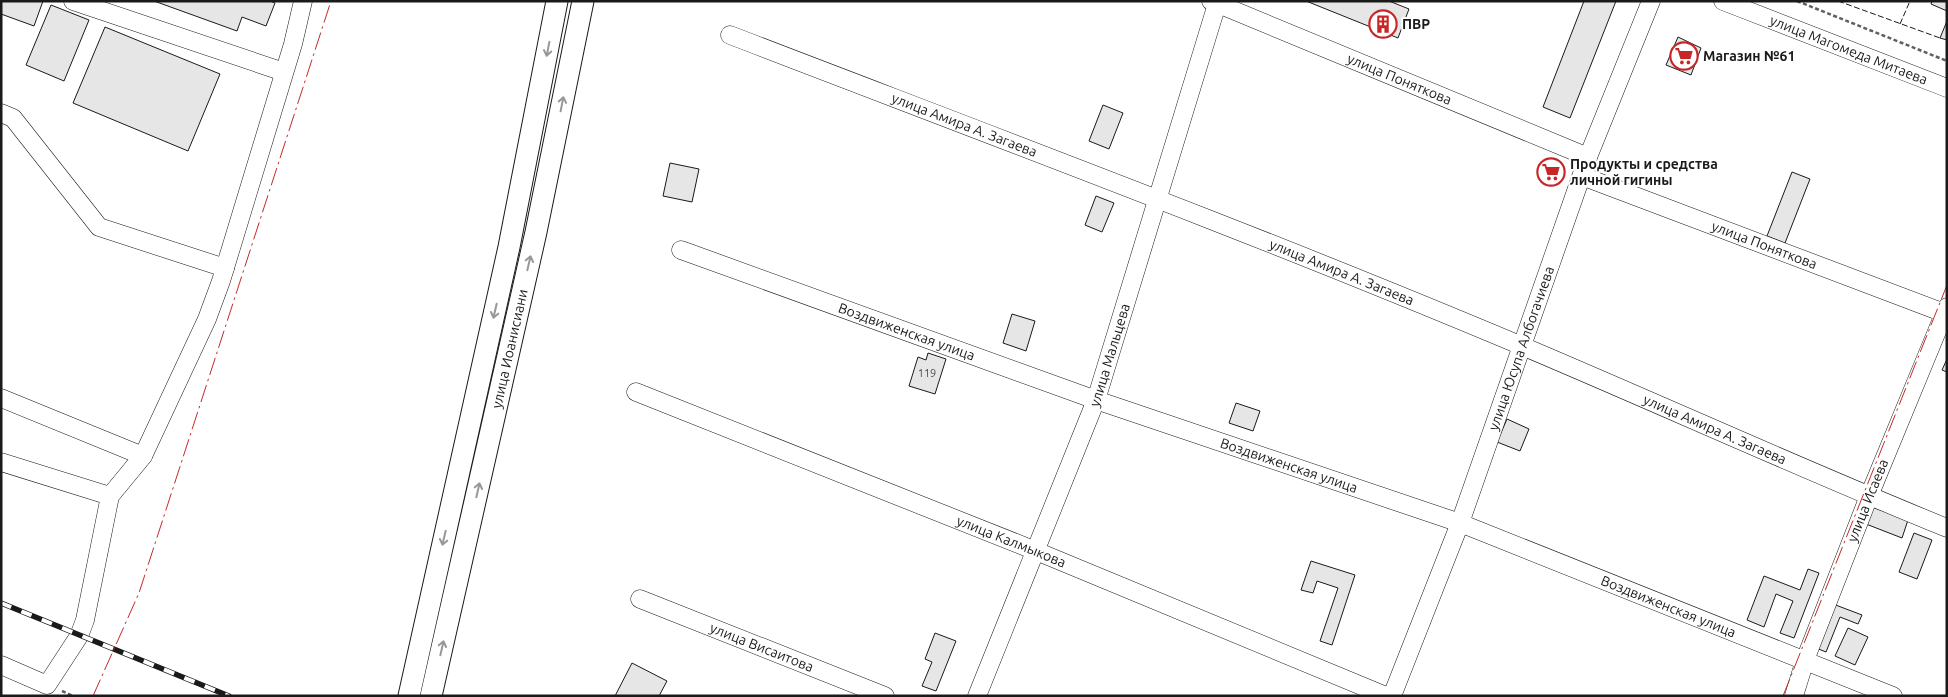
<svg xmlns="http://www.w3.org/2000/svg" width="1948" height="697" font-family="Ubuntu,sans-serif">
  <rect width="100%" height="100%" fill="#fff"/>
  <g fill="#e6e6e6" stroke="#1a1a1a">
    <path d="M1,1H43L34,26L1,14Z"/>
    <path d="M154,1H270L275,3L266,26L242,17L237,31Z"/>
    <path d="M1306,1H1389L1409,9L1398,38Z"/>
    <path d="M1584,1H1616L1570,118L1543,107Z"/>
    <path d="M1932,1H1947V11L1931,4Z"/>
    <path d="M51,5L89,20L64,81L26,65Z"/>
    <path d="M1947,21V40L1940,38Z"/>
    <path d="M105,27L220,74L188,151L73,103Z"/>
    <path d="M1678,37L1701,48L1691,75L1666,65Z"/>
    <path d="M1103,105L1123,113L1109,149L1089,141Z"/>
    <path d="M670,163L699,169L692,202L663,196Z"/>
    <path d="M1792,172L1810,179L1785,243L1767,236Z"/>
    <path d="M1096,196L1114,203L1102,232L1085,225Z"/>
    <path d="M1012,314L1035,321L1026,351L1003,343Z"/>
    <path d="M928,353L946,359L935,394L909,386L918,357L926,360Z"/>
    <path d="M1947,359V372L1942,370Z"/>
    <path d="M1236,403L1260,411L1253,431L1229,423Z"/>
    <path d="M1507,419L1529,429L1520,451L1497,442Z"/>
    <path d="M1872,507L1908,520L1902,538L1866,524Z"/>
    <path d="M1914,533L1932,540L1917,579L1899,572Z"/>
    <path d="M1311,561L1355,575L1332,645L1320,641L1338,588L1317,581L1313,593L1301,590Z"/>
    <path d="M1808,569L1819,573L1794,638L1780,633L1793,601L1776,594L1764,627L1747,620L1764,576L1800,590Z"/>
    <path d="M1833,604L1862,615L1858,624L1840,617L1826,652L1816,648Z"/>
    <path d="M1848,628L1868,637L1855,665L1835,656Z"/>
    <path d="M935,633L956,641L936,691L922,686L932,662L925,659Z"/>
    <path d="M632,663L667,681L659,696H615Z"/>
  </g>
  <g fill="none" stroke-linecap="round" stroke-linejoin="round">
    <g stroke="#1a1a1a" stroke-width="19">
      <g id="minor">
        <path d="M73,1L284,72"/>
        <path id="s1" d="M1211,1L1588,157"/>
        <path id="s2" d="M1723,1L1947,88"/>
        <path id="s3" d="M730,35C995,137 1261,236 1522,346C1664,406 1804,470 1947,528"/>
        <path d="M1,113L13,118L99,227L225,268"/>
        <path id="s4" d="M1582,176L1947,314"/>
        <path id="s5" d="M681,250L1096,400L1460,523L1893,696"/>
        <path id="s6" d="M636,392L1036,551L1386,696"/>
        <path d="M1,398L143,456"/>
        <path d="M1,462L110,496"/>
        <path id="s7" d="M640,599L885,696"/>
        <path d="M1,665L47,685L79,636L85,620L110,496L143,456L207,319L221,281L293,44L303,1"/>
        <path id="s8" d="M977,696L1096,400L1217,4"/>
        <path id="s9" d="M1392,696L1460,523L1588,157L1651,1"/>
        <path id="s10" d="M1794,696L1805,660L1869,496L1947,307"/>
      </g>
    </g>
    <g stroke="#1a1a1a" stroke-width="23">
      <g id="major">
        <path d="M409,696L509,247L557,1"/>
        <path id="s11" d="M431,696L536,232L583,1"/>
      </g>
    </g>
    <g stroke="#5f5f5f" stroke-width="2.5" stroke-dasharray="4 2.5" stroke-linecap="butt">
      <path d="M1797,1L1947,61"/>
      <path d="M62,691L73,696"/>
    </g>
    <use href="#minor" stroke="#fff" stroke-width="18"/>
    <use href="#major" stroke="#fff" stroke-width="21"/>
    <g stroke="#1a1a1a" stroke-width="5.5">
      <path id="rail" d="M1,603L229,696"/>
    </g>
    <use href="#rail" stroke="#fff" stroke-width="4" stroke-dasharray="11" stroke-linecap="butt"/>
    <g stroke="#1a1a1a" stroke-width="1" stroke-dasharray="6 2.5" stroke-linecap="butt">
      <path d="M1838,1L1940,38"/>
      <path d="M1900,24L1910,1"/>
    </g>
    <g stroke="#c62828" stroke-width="1" stroke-dasharray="18 4 2.5 4" stroke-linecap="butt">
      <path d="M93,696L139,593L331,1"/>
      <path d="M1783,696L1947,285"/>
    </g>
  </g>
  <defs><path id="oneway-shaft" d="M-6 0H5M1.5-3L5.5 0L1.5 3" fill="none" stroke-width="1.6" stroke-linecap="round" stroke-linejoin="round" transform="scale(1.25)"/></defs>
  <g stroke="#989898">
    <use href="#oneway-shaft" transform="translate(548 49) rotate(101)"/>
    <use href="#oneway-shaft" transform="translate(562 104) rotate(-79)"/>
    <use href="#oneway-shaft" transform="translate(529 263) rotate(-77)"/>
    <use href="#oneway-shaft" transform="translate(495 311) rotate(103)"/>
    <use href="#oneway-shaft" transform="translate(478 490) rotate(-77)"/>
    <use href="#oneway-shaft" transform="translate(444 538) rotate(103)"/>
    <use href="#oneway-shaft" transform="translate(442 648) rotate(-77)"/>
  </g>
  <defs>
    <g id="building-ring" transform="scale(1.4375)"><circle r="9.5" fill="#fff" stroke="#c62828" stroke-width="1.5"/><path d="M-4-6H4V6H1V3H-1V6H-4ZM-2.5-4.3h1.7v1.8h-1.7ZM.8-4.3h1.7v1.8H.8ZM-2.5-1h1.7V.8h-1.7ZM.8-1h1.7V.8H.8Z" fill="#c62828"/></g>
    <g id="supermarket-ring" transform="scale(1.4375)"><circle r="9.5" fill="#fff" stroke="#c62828" stroke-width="1.5"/><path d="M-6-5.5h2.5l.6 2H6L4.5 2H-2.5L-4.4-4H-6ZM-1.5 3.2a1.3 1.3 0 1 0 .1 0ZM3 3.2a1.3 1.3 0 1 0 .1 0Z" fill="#c62828"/></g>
  </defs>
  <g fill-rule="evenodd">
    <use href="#building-ring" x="1383" y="24"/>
    <use href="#supermarket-ring" x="1684" y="56"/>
    <use href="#supermarket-ring" x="1551" y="172"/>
  </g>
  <g text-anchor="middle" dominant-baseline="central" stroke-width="4" stroke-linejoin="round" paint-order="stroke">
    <g font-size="11" fill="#4d4d4d">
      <text x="927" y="373">119</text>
    </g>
    <g font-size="14" font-weight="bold" fill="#1a1a1a" stroke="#fff" text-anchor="start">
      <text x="1402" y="24">ПВР</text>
      <text x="1703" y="56">Магазин №61</text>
      <text x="1570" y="164">Продукты и средства<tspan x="1570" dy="16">личной гигины</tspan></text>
    </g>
    <g font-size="14" fill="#1a1a1a" stroke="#fff">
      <text stroke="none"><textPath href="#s2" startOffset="135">улица Магомеда Митаева</textPath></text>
      <text stroke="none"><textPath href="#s1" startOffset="204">улица Поняткова</textPath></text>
      <text stroke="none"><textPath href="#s3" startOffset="251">улица Амира А. Загаева</textPath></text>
      <text stroke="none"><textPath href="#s4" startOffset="195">улица Поняткова</textPath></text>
      <text stroke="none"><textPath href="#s3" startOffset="656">улица Амира А. Загаева</textPath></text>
      <text stroke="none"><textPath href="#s5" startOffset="240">Воздвиженская улица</textPath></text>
      <text stroke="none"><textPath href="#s9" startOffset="371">улица Юсупа Албогачиева</textPath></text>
      <text stroke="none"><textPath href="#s11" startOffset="356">улица Иоанисиани</textPath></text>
      <text stroke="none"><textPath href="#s8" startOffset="366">улица Мальцева</textPath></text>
      <text stroke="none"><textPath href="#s3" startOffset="1061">улица Амира А. Загаева</textPath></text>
      <text stroke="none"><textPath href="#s5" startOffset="645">Воздвиженская улица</textPath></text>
      <text stroke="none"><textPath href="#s10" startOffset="209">улица Исаева</textPath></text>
      <text stroke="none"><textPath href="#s6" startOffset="404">улица Калмыкова</textPath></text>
      <text stroke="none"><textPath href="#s5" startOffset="1050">Воздвиженская улица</textPath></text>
      <text stroke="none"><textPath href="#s7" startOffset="131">улица Висаитова</textPath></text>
    </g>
  </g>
  <rect width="1948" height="697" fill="none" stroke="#1a1a1a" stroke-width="5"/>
</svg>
